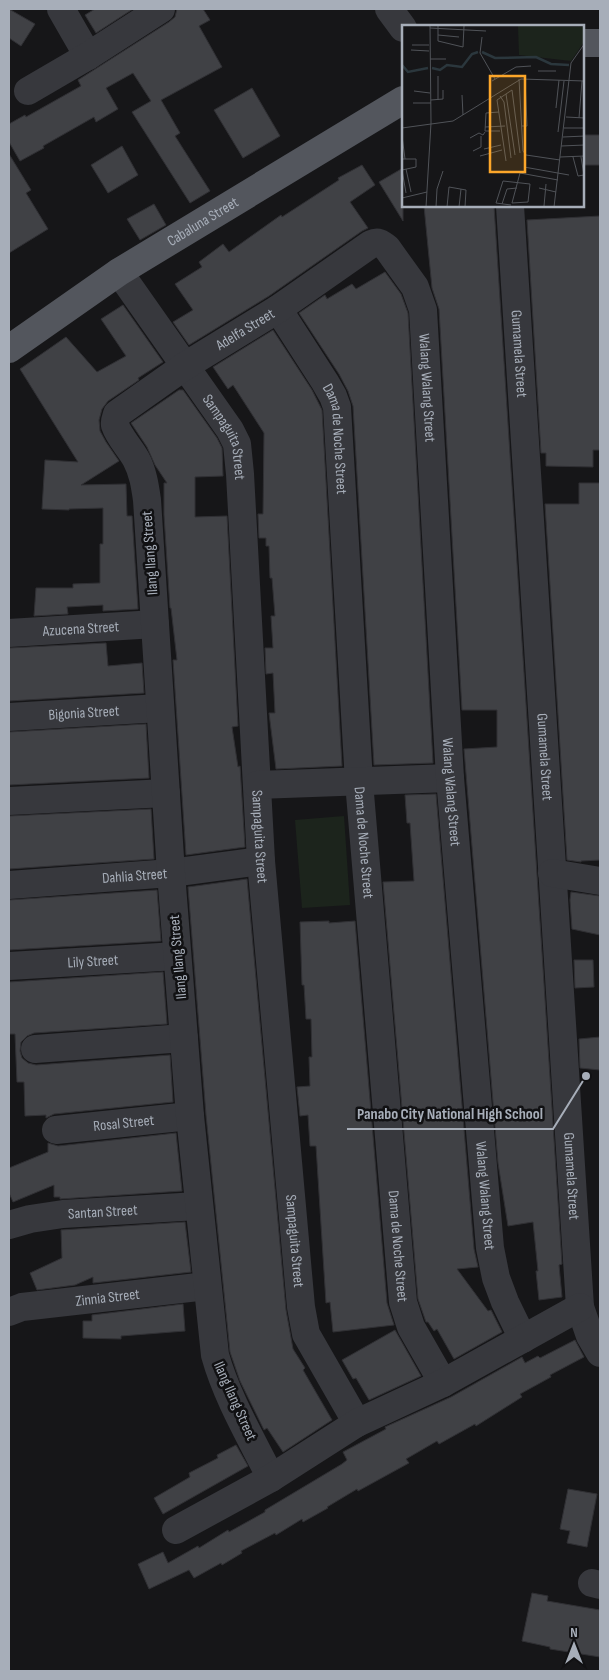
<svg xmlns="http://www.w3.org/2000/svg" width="609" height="1680" font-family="'Sofia Sans Condensed',sans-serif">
  <rect width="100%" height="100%" fill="#161618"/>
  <path fill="#1c241c" d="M344,816L350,905L302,908L295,820Z"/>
  <g fill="#404145" stroke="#303034">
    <path d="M9,9L35,24L21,46L9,38Z"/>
    <path d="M95,9H133L96,33L85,15Z"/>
    <path d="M177,9H203L210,20L199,26L222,67L161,100L180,133L175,136L210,191L190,203L132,112L151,101L133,73L106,88L118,109L96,122L94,117L43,146L44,148L20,161L9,142V124L25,115L26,117L81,86L78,80L169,22L175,17Z"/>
    <path d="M252,88L280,136L243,158L214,110Z"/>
    <rect x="583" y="135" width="17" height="30"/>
    <path d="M122,146L138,175L108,193L91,165Z"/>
    <path d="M9,154L31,190L26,193L48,229L9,253Z"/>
    <path d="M362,165L375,185L350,202L368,228L362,231L269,296L189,345L173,322L193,310L175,284L202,267L199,262L223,244L229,252L281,215L282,217L339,180L338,178Z"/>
    <path d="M403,168V221L379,182Z"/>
    <path d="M154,204L166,225L140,240L127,219Z"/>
    <path d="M424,206H494L562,1264L559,1265L562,1297L539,1300L536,1271H538L533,1222L508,1226L498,1163L464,749L497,747V710H462L439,309L432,288Z"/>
    <path d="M600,216V450H593V467L546,466V453H541L527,220Z"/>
    <path d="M385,272L401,294L408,313L433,763L374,765L353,406L348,391L339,374L299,313L325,295L327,299L352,284L356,289Z"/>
    <path d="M123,305L163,362L138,378L139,380L108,401L102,409L99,420L100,431L106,442L119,461L81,485L126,484L127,516H132L138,609L103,611V605L67,607L68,614L34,616L36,588H73V584L100,583V544H103V508L69,509V510L42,509L45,460L78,462L20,369L66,337L97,372L126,356L101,319Z"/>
    <path d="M273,330L312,390L322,410L342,766L276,769L269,713H275L273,673L266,674L265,648H273L271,616H275L272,578H270L269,546H266V538H259L258,514H263L264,433L233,385L228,389L213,367Z"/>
    <path d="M179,390H183L217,438L222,448L223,476L195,477V517L227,516L238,726L232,727L238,767L240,766L245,847L186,855L173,660H177L171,608H170L164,515V483H167L155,465L147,447L131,423Z"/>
    <path d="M579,483H600V860L581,861V862L567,860L545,504H579Z"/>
    <path d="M106,643L108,666L142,663L144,693L9,701V648Z"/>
    <path d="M146,724L149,778L9,785V732Z"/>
    <path d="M436,794L474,1249L478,1267L457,1269L488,1311L491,1310L502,1332L454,1359L437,1329L434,1331L428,1322H426L418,1299L383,882L414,881L410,823H407L405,795Z"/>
    <path d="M151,809L154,859L9,869V816Z"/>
    <path d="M247,879L286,1310L293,1349L305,1368L303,1370L332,1420L283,1452L267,1428L264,1430L240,1381L230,1352L206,1115L188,887Z"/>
    <path d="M157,890L161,941L9,950V900Z"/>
    <path d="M571,892L600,896V935L572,929L570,900Z"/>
    <path d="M329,921V923L355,921L387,1303L394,1325L333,1332L330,1302L326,1303L316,1146H310L308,1115L300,1116L297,1087L310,1086L309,1057H312L311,1019H306L304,985H302L300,922Z"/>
    <path d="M574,960H593L594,987L575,988Z"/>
    <path d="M163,972L167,1024L34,1033L27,1036L21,1042L20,1051L22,1058L28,1063L36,1065L170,1055L173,1102L54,1114L46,1118V1115L25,1116L24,1082H17L15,1034H9V982Z"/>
    <path d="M600,1037V1070L580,1068L579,1039Z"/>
    <path d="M176,1133L182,1191L60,1199V1197H54V1185L13,1202L9,1193V1168L48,1152V1143L58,1146Z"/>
    <path d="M185,1222L191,1272L93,1283V1277L75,1285L37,1290L30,1273L62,1258L61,1230Z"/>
    <path d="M183,1304L185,1331L121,1336V1339L83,1338V1321H92V1315Z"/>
    <path d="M395,1330L421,1376L369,1400L356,1378L353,1379L342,1360Z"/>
    <path d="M575,1340L584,1357L550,1375L551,1377L520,1394L522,1397L476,1426L475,1424L439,1444L437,1441L406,1459L409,1463L358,1491L357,1489L327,1507L328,1508L303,1522L302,1519L276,1535L275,1533L241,1551L242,1553L222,1565L221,1563L194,1578L189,1570L149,1589L138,1564L163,1552L168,1563L198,1546L199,1548L228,1530L229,1532L265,1512V1510L342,1464L347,1460L343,1452L386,1429L385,1427L451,1397L522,1357L525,1363L538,1356L540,1358Z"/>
    <path d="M236,1445L248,1466L163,1514L154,1498L190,1477L189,1473L218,1458L217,1455Z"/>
    <path d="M568,1489L597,1494L587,1547L567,1543L570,1531L560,1529Z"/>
    <path d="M532,1593L548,1596L547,1601L600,1610V1657L550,1649V1647L522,1641Z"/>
  </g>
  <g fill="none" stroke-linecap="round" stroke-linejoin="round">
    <g stroke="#37383d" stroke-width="28">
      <path d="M61,9L88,56"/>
      <path d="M389,9L403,28"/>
      <path d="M28,91L88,56L161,9"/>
      <path id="s1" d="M510,206L580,1307L590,1336L600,1353"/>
      <path id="s2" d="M119,272L230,430L237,444L240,474L261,861L301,1307L306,1334L357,1423"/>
      <path id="s3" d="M278,309L325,382L333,396L337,407L359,782L403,1302L411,1327L443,1383"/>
      <path id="s4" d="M9,633L155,624"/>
      <path id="s5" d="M9,717L160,708"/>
      <path d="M257,785L450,778"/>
      <path d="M9,801L166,793"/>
      <path d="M552,873L600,881"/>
      <path id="s6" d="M9,885L171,873L261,861"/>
      <path id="s7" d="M9,966L177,956"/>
      <path d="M35,1049L184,1038"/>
      <path id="s8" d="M56,1130L190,1116"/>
      <path id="s9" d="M9,1225L30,1219L63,1214L198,1206"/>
      <path id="s10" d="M9,1312L22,1307L207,1286"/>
      <path id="s11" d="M271,1478C251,1438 227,1398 215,1355L190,1116L171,873L147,500C145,486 143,472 136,459C130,448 119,437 115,425C114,421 116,418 117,414L185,366L278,309L371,244C378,241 381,243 387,248L415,287L423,310L450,778L490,1248L496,1278L505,1302L523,1339"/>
      <path d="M176,1530L271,1478L357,1423L443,1383L580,1307"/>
      <path d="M592,1583L600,1585"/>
    </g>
    <g stroke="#53565d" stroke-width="28">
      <path d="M583,43H600"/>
      <path id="s12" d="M9,349L119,272L403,100"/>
    </g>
  </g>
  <g text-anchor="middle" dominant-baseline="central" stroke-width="5" stroke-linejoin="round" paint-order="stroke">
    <g font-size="15" fill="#a7aeb9" stroke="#111113">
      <text stroke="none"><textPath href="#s12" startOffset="232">Cabaluna Street</textPath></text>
      <text stroke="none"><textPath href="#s11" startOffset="1241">Adelfa Street</textPath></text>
      <text stroke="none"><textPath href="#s1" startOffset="148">Gumamela Street</textPath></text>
      <text stroke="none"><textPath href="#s11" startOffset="1561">Walang Walang Street</textPath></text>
      <text stroke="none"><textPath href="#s2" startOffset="198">Sampaguita Street</textPath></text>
      <text stroke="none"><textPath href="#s3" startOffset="146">Dama de Noche Street</textPath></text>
      <text transform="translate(150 553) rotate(-94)">Ilang Ilang Street</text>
      <text stroke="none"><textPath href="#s4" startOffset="72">Azucena Street</textPath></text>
      <text stroke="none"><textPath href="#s5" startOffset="75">Bigonia Street</textPath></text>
      <text stroke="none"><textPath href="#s1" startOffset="552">Gumamela Street</textPath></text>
      <text stroke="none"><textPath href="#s11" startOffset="1966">Walang Walang Street</textPath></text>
      <text stroke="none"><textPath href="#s2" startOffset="602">Sampaguita Street</textPath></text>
      <text stroke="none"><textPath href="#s3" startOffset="551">Dama de Noche Street</textPath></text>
      <text stroke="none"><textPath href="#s6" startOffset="126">Dahlia Street</textPath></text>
      <text transform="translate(178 957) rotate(-95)">Ilang Ilang Street</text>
      <text stroke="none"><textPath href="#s7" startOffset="84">Lily Street</textPath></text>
      <text stroke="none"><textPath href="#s8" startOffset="68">Rosal Street</textPath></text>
      <text stroke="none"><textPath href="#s1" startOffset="972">Gumamela Street</textPath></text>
      <text stroke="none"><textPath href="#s11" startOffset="2371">Walang Walang Street</textPath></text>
      <text stroke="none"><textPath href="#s9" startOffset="95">Santan Street</textPath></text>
      <text stroke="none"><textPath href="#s2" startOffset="1008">Sampaguita Street</textPath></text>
      <text stroke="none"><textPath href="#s3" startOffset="956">Dama de Noche Street</textPath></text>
      <text stroke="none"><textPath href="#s10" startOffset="100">Zinnia Street</textPath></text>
      <text transform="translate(235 1401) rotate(66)">Ilang Ilang Street</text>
    </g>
  </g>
  <g transform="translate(402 25)">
    <rect width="182" height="182" fill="#161618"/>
    <path d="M116,1L182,2V17L169,36L117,30Z" fill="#1c241c"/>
    <path fill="none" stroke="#2b373d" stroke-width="2.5" d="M80,27L93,33L134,32L149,39L167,40M0,40L6,47L26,43M30,43L38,45L45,40L60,42L70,29L76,27"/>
    <path fill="none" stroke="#505358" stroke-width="1" d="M36,1V16L61,22L62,1M28,3L84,6M36,10L57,12M80,12L78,28L93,54M10,20H27M9,25L27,26M28,34H44M136,46H154M36,51V75M117,54L121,126M90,56L114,42L129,41M12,66L28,68M104,69L113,130M60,70L61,90M98,71L102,77L109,133M29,75L41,74V65M11,78H29M154,83L157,55M97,87L84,88L83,106H98M164,92L183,93M177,93L180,56M120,101H125L123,54M83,102L103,101M0,103L51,96L119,54L183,56M162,103H183M156,107L162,56M0,111L3,134M161,112L183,111M68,113L77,108L81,110L83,107M159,121L183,120M82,124L99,120M71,126L79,122V111M121,126L124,130L158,135M78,131L100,125M158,132L183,131M171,132L176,151L182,150L179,132M0,134H14V142L0,145L4,168M104,136L95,75L110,65L118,128M122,142L167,150M4,144L9,167M137,163L154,167M0,173L25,167M110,178L118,148L156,155M100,179L105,164L115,163M109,180L94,178L101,156L128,159L126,177L110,178M142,181L144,159M24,182L29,98L28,1M34,182L35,164L41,146M45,182L47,162L64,165L63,182M57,182L59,164M152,182L169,38L183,18"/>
    <path fill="#fca62a" fill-opacity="0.15" stroke="#fca62a" stroke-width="2.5" d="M88,51H123V147H88Z"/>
    <rect width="182" height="182" fill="none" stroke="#a7aeb9" stroke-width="2.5"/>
  </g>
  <path fill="none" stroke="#a7aeb9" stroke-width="2" d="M586 1076L553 1129H347"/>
  <circle fill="#a7aeb9" stroke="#111113" stroke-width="2" cx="586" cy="1076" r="5"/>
  <g font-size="16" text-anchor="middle" font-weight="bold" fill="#a7aeb9" stroke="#111113" stroke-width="5" stroke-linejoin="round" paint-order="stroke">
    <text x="450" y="1119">Panabo City National High School</text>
  </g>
  <rect width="609" height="1680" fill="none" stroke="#a7aeb9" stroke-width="20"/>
  <g transform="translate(574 1645)" stroke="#111113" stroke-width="4" paint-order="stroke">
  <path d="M0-4L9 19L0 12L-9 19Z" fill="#a7aeb9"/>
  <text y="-8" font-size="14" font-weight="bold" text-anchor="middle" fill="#a7aeb9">N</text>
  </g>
</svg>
